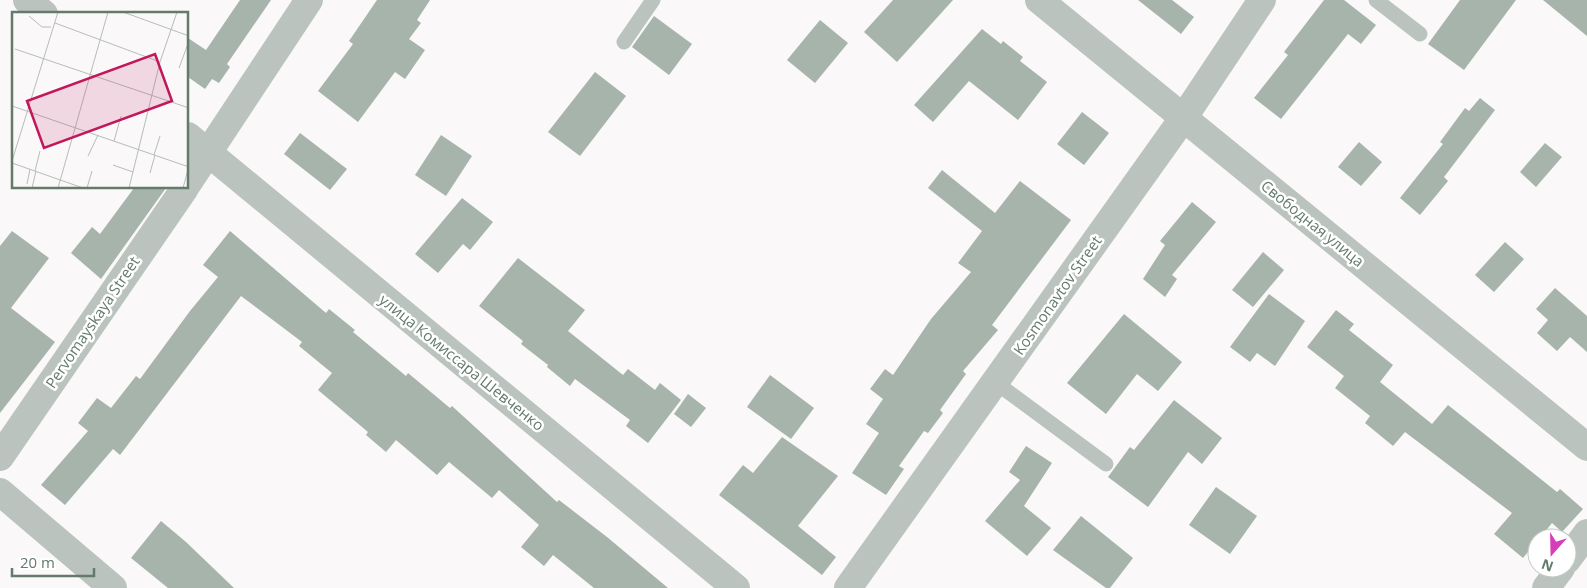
<svg xmlns="http://www.w3.org/2000/svg" width="1587" height="588" font-family="'Open Sans',sans-serif">
  <rect width="100%" height="100%" fill="#faf8f8"/>
  <g fill="#a7b4ac">
    <path d="M240,0H271L227,64L230,67L219,83L212,79L205,89L188,77V38L206,50Z"/>
    <path d="M377,0H430L417,20L421,23L409,39L425,50L405,79L395,72L358,122L318,91L353,44L349,41Z"/>
    <path d="M893,0H953L897,62L864,32Z"/>
    <path d="M1138,0H1172L1194,17L1181,34Z"/>
    <path d="M1324,0H1344L1376,25L1361,44L1348,34L1281,119L1254,98L1288,55L1284,52Z"/>
    <path d="M1460,0H1516L1464,70L1428,44Z"/>
    <path d="M1543,0H1587V36Z"/>
    <path d="M654,16L692,44L669,75L632,47Z"/>
    <path d="M820,20L848,43L815,83L787,60Z"/>
    <path d="M982,29L1001,44L1003,41L1023,57L1020,61L1047,82L1018,120L969,81L933,122L914,105Z"/>
    <path d="M595,72L626,96L580,156L548,132Z"/>
    <path d="M1480,98L1495,110L1444,177L1448,181L1420,215L1400,198L1443,144L1440,142L1465,108L1469,111Z"/>
    <path d="M1082,112L1109,133L1084,165L1057,144Z"/>
    <path d="M300,133L347,169L330,190L284,154Z"/>
    <path d="M441,135L472,156L446,196L415,175Z"/>
    <path d="M1359,142L1382,162L1361,186L1338,167Z"/>
    <path d="M1545,143L1562,157L1536,187L1520,172Z"/>
    <path d="M942,170L995,213L1020,181L1071,220L992,325L998,330L963,371L966,374L940,410L943,413L928,433L924,431L899,466L904,469L886,495L852,473L879,433L866,424L883,399L870,389L885,369L893,375L931,319L971,272L958,263L982,231L928,188Z"/>
    <path d="M134,188H166L101,279L71,253L92,227L100,234Z"/>
    <path d="M462,198L493,222L470,250L463,244L438,273L415,254Z"/>
    <path d="M1192,202L1216,222L1172,275L1177,279L1165,297L1143,279L1165,245L1160,241Z"/>
    <path d="M12,231L49,258L11,308L55,342L0,413V246Z"/>
    <path d="M230,231L326,313L329,309L355,330L353,332L406,376L408,373L450,408L452,406L557,502L559,500L607,537L668,588H594L553,555L544,566L521,547L539,525L499,490L492,498L449,462L437,475L396,440L386,452L366,435L368,432L318,390L332,373L299,346L302,342L241,296L120,455L113,449L65,505L41,485L88,431L78,423L97,398L111,408L136,376L140,379L190,311L218,277L203,265Z"/>
    <path d="M1505,242L1524,259L1494,292L1475,275Z"/>
    <path d="M1263,252L1284,270L1253,307L1232,290Z"/>
    <path d="M518,258L585,310L568,331L623,375L628,369L655,390L660,383L681,400L648,443L626,426L630,420L575,379L570,386L547,367L548,365L521,344L523,341L479,306Z"/>
    <path d="M1555,288L1587,316V352L1570,337L1557,351L1537,333L1548,320L1536,309Z"/>
    <path d="M1269,294L1305,321L1275,366L1257,353L1250,362L1230,347Z"/>
    <path d="M1336,310L1354,324L1349,330L1393,365L1380,382L1432,424L1448,405L1557,492L1560,489L1583,509L1562,532L1552,523L1540,538H1537V541L1523,558L1494,534L1512,513L1405,432L1393,446L1365,423L1370,416L1335,388L1344,376L1307,347Z"/>
    <path d="M1124,314L1182,362L1158,391L1137,374L1106,414L1067,383Z"/>
    <path d="M770,375L814,408L791,439L747,407Z"/>
    <path d="M688,394L706,408L691,427L674,414Z"/>
    <path d="M1174,400L1222,438L1202,464L1188,452L1148,507L1108,477L1130,447L1134,450Z"/>
    <path d="M782,437L838,476L798,526L836,557L822,575L719,495L743,465L753,473Z"/>
    <path d="M1026,446L1052,463L1024,506L1051,528L1027,556L985,521L1020,480L1009,472Z"/>
    <path d="M1216,487L1257,516L1230,554L1189,525Z"/>
    <path d="M1081,516L1133,558L1110,588H1106L1053,550Z"/>
    <path d="M161,521L186,542L234,588H168L131,558Z"/>
  </g>
  <g fill="none" stroke-linecap="round" stroke-linejoin="round">
    <g stroke="#bbc3be" stroke-width="15">
      <path d="M1376,0L1420,34"/>
      <path d="M624,42L653,0"/>
      <path d="M995,382L1106,464"/>
    </g>
    <g stroke="#bbc3be" stroke-width="28">
      <path d="M27,0L44,14"/>
      <path d="M1039,0L1587,447"/>
      <path d="M188,136L736,588"/>
      <path d="M188,183L309,0"/>
      <path d="M0,457L185,188"/>
      <path d="M0,492L113,588"/>
      <path d="M1567,560L1587,533"/>
      <path d="M848,588L1184,117L1262,0"/>
      <path d="M1546,588L1561,568"/>
    </g>
  </g>
  <g text-anchor="middle" dominant-baseline="central" stroke-width="5" stroke-linejoin="round" paint-order="stroke">
    <g font-size="15" fill="#637a6c" stroke="#fff">
      <text transform="translate(1313 223) rotate(39)">Свободная улица</text>
      <text transform="translate(1057 295) rotate(-55)">Kosmonavtov Street</text>
      <text transform="translate(92 322) rotate(-56)">Pervomayskaya Street</text>
      <text transform="translate(462 362) rotate(39)">улица Комиссара Шевченко</text>
    </g>
  </g>
  <g transform="translate(12 12)">
    <rect width="176" height="176" fill="#faf8f8"/>
    <path fill="none" stroke="#b5beb8" stroke-width="1" d="M111,0L177,24M17,4L30,15H39M43,11L148,50M3,37L177,96M167,56L177,29M0,94L177,155M102,129L109,104M142,143L148,124M76,144L86,123M0,149L46,0M0,151L71,176M101,153L121,160M23,159L28,139M138,161L143,143M15,172L18,157M20,176L24,159M46,176L96,0M75,176L80,159M117,176L148,50L165,0M171,176L177,154"/>
    <path fill="#c2185b" fill-opacity="0.15" stroke="#c2185b" stroke-width="2.5" d="M143,42L160,89L32,136L15,89Z"/>
    <rect width="176" height="176" fill="none" stroke="#637a6c" stroke-width="2.5"/>
  </g>
  <g transform="translate(1552 553) rotate(200)"><circle r="24" fill="#ffffff" stroke="#c1cac4"/>
  <path d="M0-4L9 19L0 12L-9 19Z" fill="#d53dba"/>
  <text y="-8" font-size="14" font-weight="bold" text-anchor="middle" fill="#637a6c">N</text>
  </g>
  <path d="M12 568v8h82v-8" fill="none" stroke="#637a6c" stroke-width="2.5"/>
  <text x="20" y="568" font-size="15" fill="#637a6c" stroke="#ffffff" stroke-width="4" paint-order="stroke">20 m</text>
</svg>
